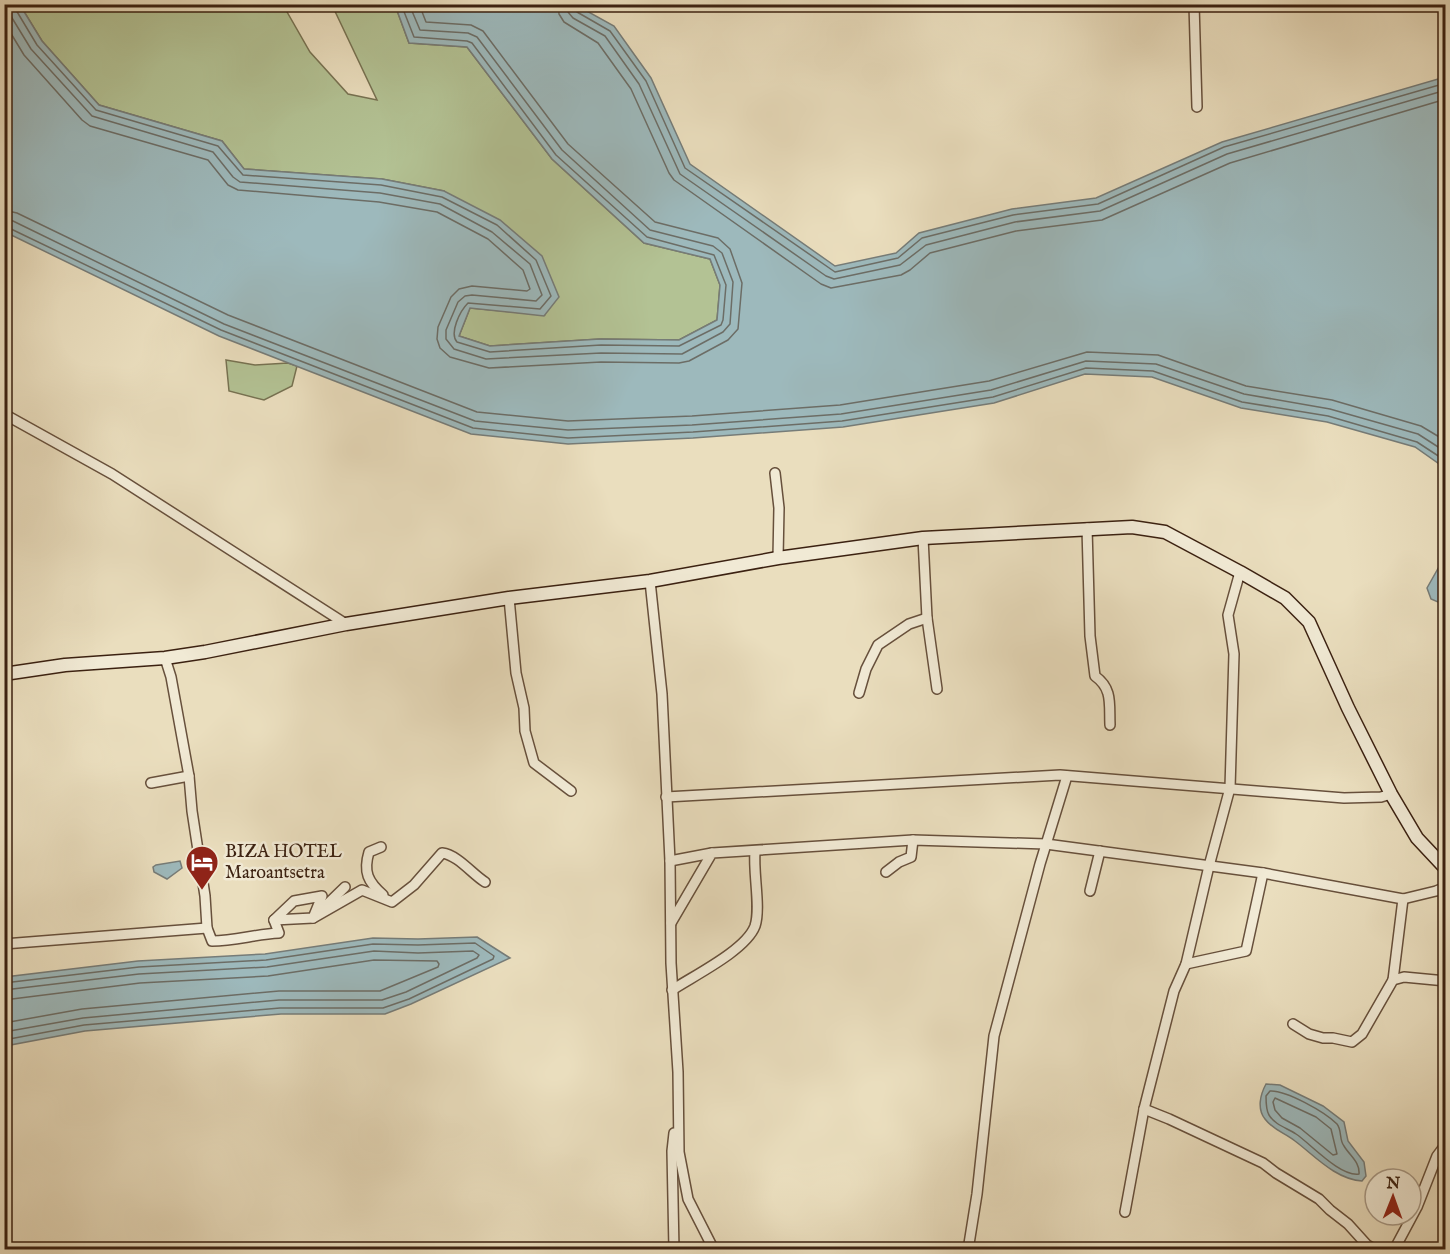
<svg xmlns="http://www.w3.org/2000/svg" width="1450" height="1254" font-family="'IM FELL English',serif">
  <rect width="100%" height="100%" fill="#eadebe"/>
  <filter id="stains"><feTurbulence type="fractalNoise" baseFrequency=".00333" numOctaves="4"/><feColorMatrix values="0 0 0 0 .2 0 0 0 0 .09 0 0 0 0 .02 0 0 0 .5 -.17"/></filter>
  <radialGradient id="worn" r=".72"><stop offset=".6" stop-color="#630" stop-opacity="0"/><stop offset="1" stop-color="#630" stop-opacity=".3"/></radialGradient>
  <g fill="#b3c294" stroke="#777252" stroke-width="1.5">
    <path d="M20,5H283L310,52L348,94L377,100L332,5H395L409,43L467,47L552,159L644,243L710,259L720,285L717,320L679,340L600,339L490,346L459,336L470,308L544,315L444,191L382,179L244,169L222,141L99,105L42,41Z"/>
    <path d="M226,360L255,365L288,363L297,366L292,386L264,400L229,391Z"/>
  </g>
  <g fill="#9db9bc" stroke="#767c78" stroke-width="1.5">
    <path d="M4,5H20L42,41L99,105L222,141L244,169L382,179L444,191L500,220L542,256L559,297L544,316L470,308L459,336L490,346L600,339L679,340L717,320L720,285L710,259L644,243L552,159L467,47L409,43L395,5H576L614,26L651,78L690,164L835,266L896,253L919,233L1012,209L1096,198L1222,142L1445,77V468L1415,447L1327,422L1241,408L1152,377L1085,374L994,403L843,427L693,438L568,444L471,434L219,336L5,232Z"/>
    <path d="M1445,561L1446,605H1445L1431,599L1427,588L1440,565Z"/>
    <path d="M180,861L182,868L167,879L154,872L153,867L156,865Z"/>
    <path d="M477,937L510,958L411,1004L385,1014H281L85,1031L5,1046V977L138,961L265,954L373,938L418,939Z"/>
    <path d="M1266,1084L1280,1085L1323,1106L1344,1122L1348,1141L1364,1162L1366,1176L1362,1181C1335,1179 1315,1156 1295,1141C1285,1133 1273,1130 1265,1119C1257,1109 1260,1095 1266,1084Z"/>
  </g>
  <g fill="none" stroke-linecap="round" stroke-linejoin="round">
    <g stroke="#6c6d66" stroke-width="1.5">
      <path d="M8,4L9,13L31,49L92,116L213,152L233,177L240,182L380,193L440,204L492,232L530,264L542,295L536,301L472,295L465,296L458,302L446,330V339L454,349L486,359L601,353L682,354L723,332L730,324L733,282L722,253L713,246L650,230L562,150L477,37L468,33L420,30L409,4"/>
      <path d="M15,4L16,10L37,45L96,110L218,146L243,175L381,185L442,197L497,225L536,260L551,296L540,309L468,303C460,311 449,333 457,342L490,352L601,345L679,346L721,325L723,320L726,285L714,255L647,237L556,155L472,43L467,41L414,37L401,4"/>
      <path d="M558,4L559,14L564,22L598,43L631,89L669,173L674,180L821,284L831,288L901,275L910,270L930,253L1016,231L1102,220L1230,163L1446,99"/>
      <path d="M567,4L568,12L573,18L605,36L639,84L680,174L826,276L834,279L900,265L926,245L1015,222L1100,211L1227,154L1446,90"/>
      <path d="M575,4L577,12L610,31L646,81L685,168L835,272L898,258L922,238L1013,215L1098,204L1224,147L1446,83"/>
      <path d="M4,22L24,55L82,120L90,126L208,160L228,185L238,190L379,202L437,212L488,239L523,270L530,289L527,291L472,286L459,289L451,297L438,327L437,339L440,348L450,357L489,368L601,362L679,363L689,361L728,340L738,329L742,283L730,249L718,238L655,222L568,144L483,31L471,25L426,22L419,4"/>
      <path d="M4,210L17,213L228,315L477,412L568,421L692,416L840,405L989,381L1087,352L1158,355L1246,386L1332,400L1421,426L1446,441"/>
      <path d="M4,219L13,221L224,324L475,421L568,430L692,425L841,414L991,390L1086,361L1156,364L1244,394L1330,409L1418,434L1446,452"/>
      <path d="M4,227L9,228L221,330L473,428L568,438L693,432L842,421L993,397L1086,368L1153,371L1242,402L1328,416L1417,442L1446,461"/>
      <path d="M4,983L139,967L266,960L373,944L418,945L475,943L494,956L493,959L409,999L383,1008H280L84,1025L4,1040"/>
      <path d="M4,990L139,974L267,967L374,951L418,953L473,951L479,955L477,958L406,992L382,1000H279L83,1018L4,1032"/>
      <path d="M4,1000L140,983L268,976L374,960L437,961L439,964L438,967L380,991H279L82,1009L4,1023"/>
      <path d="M1270,1091C1286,1090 1325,1112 1337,1124C1342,1130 1339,1140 1344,1146C1350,1156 1360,1162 1359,1174C1340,1177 1311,1144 1296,1134C1287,1128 1275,1125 1269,1115C1266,1110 1266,1102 1266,1096Z"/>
      <path d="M1275,1098L1316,1117L1331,1129L1337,1154L1333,1155L1300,1128L1282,1118L1275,1110L1273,1102Z"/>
    </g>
    <g stroke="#67503c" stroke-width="12">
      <g id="street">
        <path d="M1194,4L1197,107"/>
        <path d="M4,414L112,474L346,624"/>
        <path d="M775,473L779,508L778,558"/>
        <path d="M1087,528L1090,636L1095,676C1113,689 1109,704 1110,725"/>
        <path d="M923,538L927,618L937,689"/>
        <path d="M650,581L662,694L670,861L671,963L678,1072L679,1152L688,1199L714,1250"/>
        <path d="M509,598L516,673L524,708L525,731L534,763L571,791"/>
        <path d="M165,658L171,677L189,776L192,811L205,896L207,928L212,941C235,941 256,934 279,933L274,920L294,901L322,896L313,918L362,890L392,902L414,885L442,853C458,855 472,874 485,882"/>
        <path d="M859,693L866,669L878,645L909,624L927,618"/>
        <path d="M151,783L189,776"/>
        <path d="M666,797L1060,775L1344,798L1381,797L1391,794"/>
        <path d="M381,847L369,852C363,872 368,882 383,895"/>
        <path d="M670,861L712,853"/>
        <path d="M886,872L899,862L911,857L913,840"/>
        <path d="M1090,891L1100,851"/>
        <path d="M274,920L313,918L345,887"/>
        <path d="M671,923L712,853L913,840L1046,844L1263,873L1403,899L1436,891L1446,887"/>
        <path d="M4,944L207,928"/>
        <path d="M1186,964L1246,951L1263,873"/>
        <path d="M1393,980L1403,899"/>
        <path d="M672,990C695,975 746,950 755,926C761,908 753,873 755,852"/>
        <path d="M1293,1024L1309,1034L1323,1038H1333L1352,1042L1362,1034L1393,980L1404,977L1446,981"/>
        <path d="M1144,1109L1169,1119L1263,1163L1276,1173L1319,1199L1330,1210L1348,1224L1367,1245L1376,1250"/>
        <path d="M1125,1212L1144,1109L1174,991L1186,964L1209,866L1230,788L1234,654L1228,615L1240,572"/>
        <path d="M674,1250L672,1151L674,1133"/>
        <path d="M968,1250L977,1194L994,1036L1040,864L1067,776"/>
        <path d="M1394,1250L1417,1207L1437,1156L1446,1144"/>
      </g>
    </g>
    <g stroke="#3b2111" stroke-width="15">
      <path id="secondary" d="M4,674L65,665L165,658L205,652L346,624L509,598L650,581L778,558L923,538L1132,527L1165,532L1240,572L1285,598L1309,622L1348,708L1391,794L1417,838L1446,869"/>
    </g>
    <use href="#street" stroke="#f1ead5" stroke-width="9"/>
    <use href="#secondary" stroke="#f1ead5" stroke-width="12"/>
  </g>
  <defs>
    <g id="hotel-pin" transform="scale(1.725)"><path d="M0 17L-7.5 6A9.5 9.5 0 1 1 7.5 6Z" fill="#8f2418" stroke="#f1ead5"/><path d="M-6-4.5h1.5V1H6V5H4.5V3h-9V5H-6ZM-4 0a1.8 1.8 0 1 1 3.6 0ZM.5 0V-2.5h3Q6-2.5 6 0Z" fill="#fff"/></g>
  </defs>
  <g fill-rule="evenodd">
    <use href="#hotel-pin" x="202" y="862"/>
  </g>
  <g text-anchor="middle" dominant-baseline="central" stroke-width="5" stroke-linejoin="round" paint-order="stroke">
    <g font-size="18" fill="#3b2111" stroke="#f1ead5" text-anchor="start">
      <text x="225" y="852">BIZA HOTEL<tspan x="225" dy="21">Maroantsetra</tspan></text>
    </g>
  </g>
  <rect width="1450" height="1254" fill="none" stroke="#eadebe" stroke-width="24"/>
  <rect x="6" y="6" width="1438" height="1242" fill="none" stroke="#3b2111" stroke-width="3"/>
  <rect x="12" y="12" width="1426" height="1230" fill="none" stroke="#3b2111" stroke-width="1.5"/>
  <g transform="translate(1393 1197) rotate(1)"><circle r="28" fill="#f1ead5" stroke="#a89a87" stroke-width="1.5"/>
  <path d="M0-4.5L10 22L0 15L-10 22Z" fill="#8f2418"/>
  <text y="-9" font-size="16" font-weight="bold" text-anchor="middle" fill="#3b2111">N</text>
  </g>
  <rect width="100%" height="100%" filter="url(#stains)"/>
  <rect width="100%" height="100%" fill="url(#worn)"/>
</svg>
